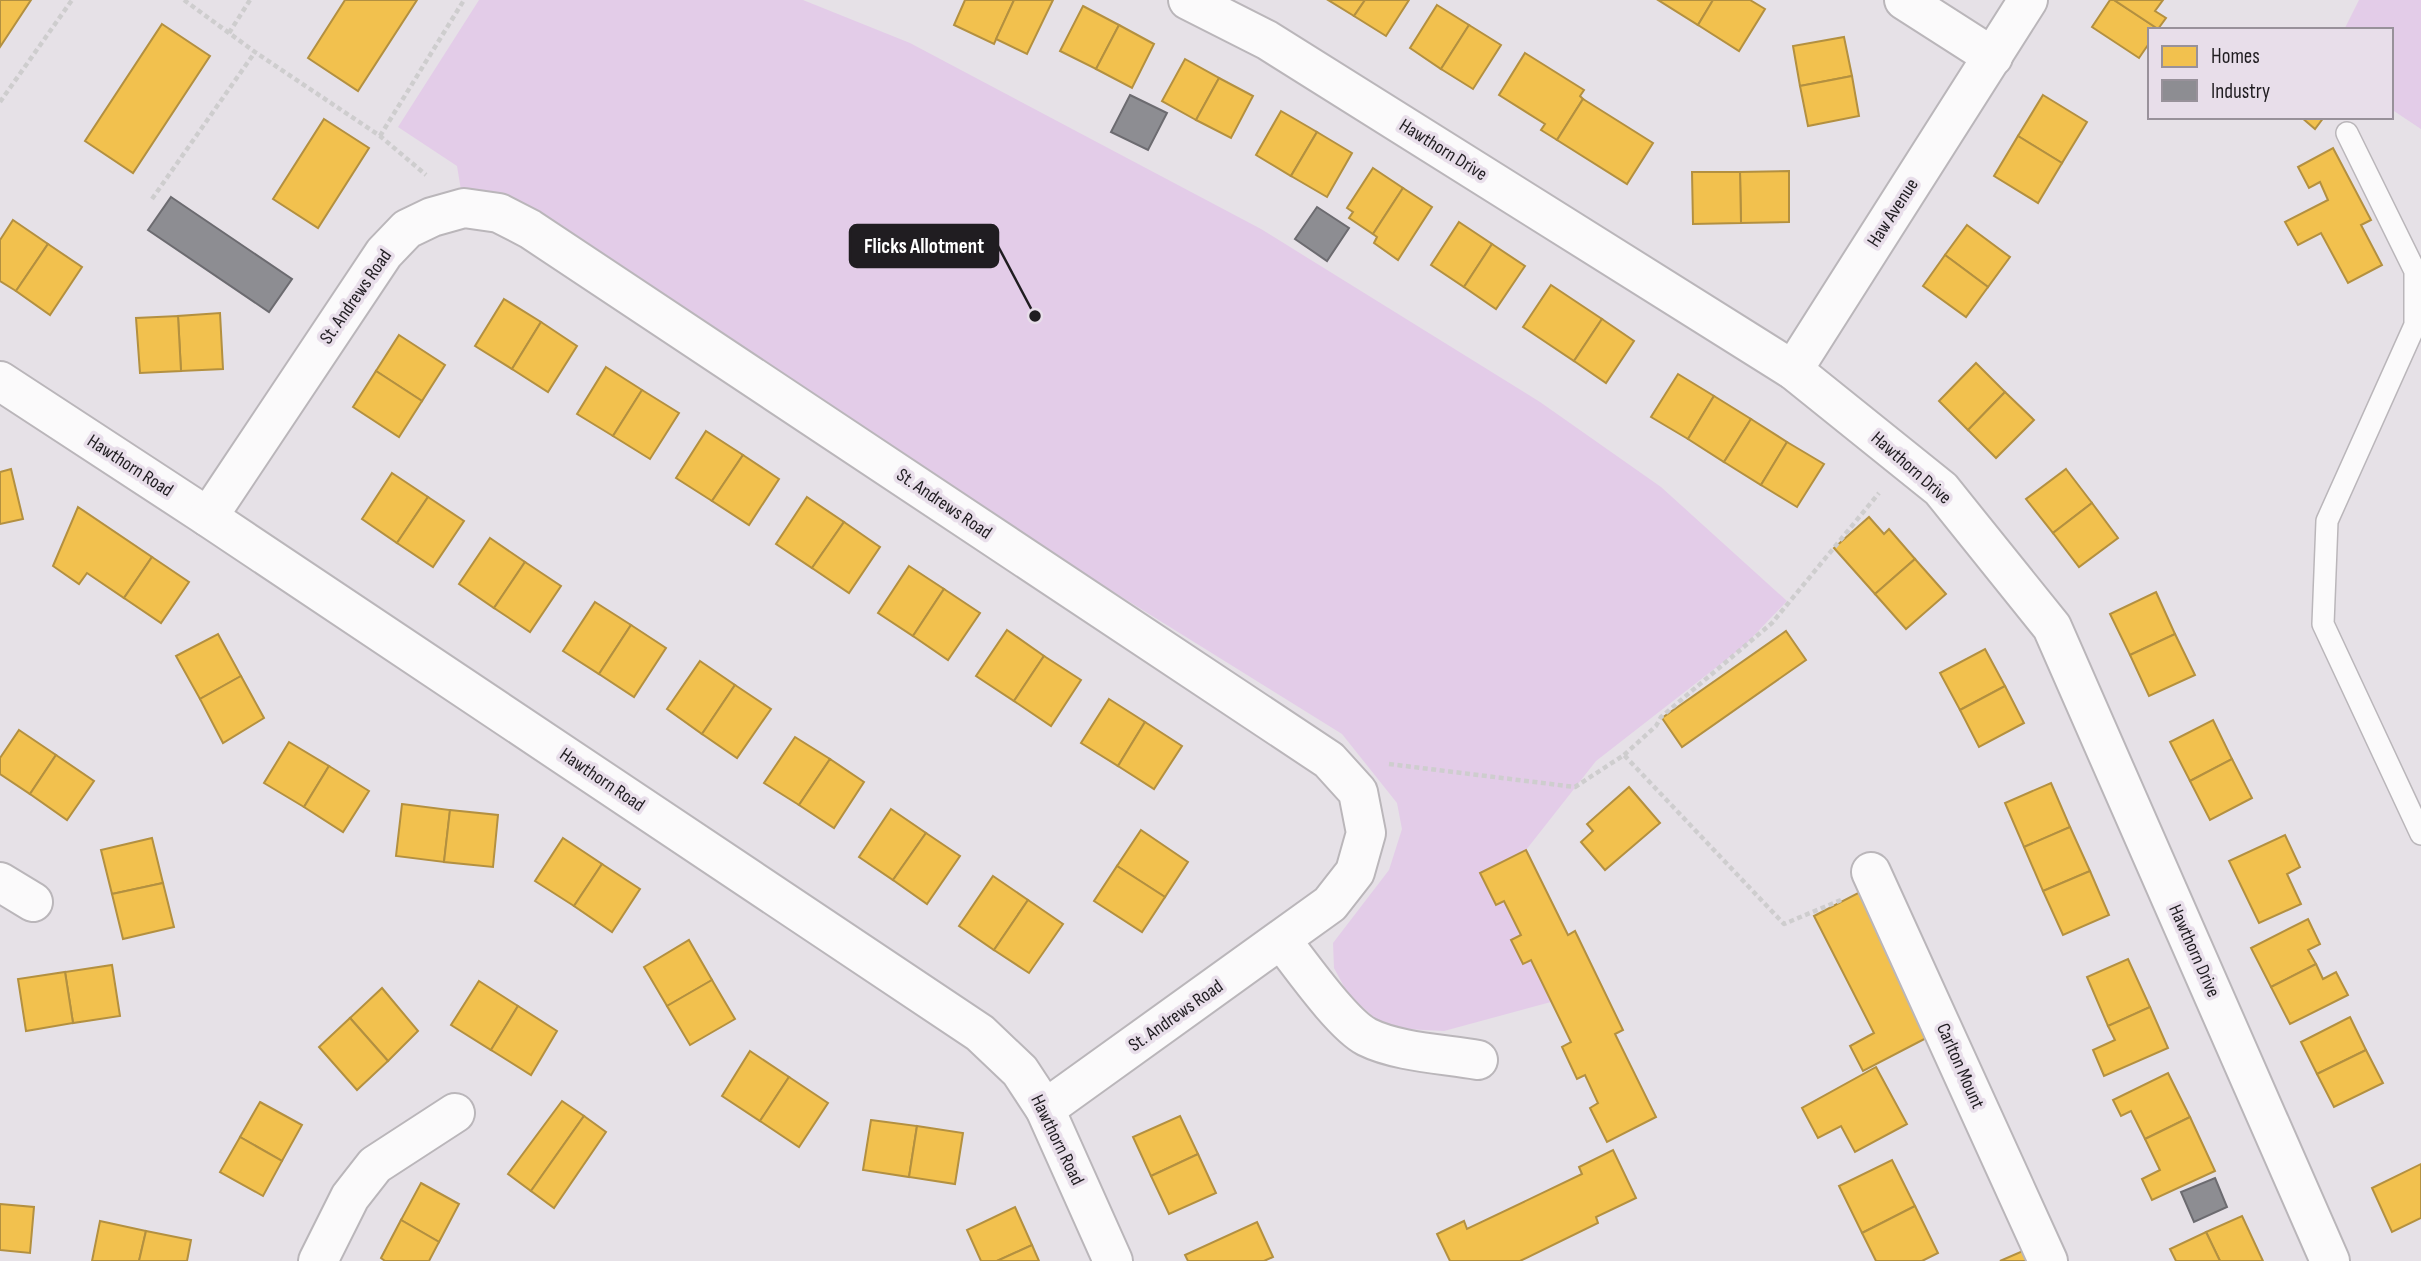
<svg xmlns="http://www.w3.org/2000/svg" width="2421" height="1261" font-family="'Sofia Sans Condensed',sans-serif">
  <rect width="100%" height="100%" fill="#e6e1e7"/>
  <g fill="#e3cce8">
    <path d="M479,0H803L910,43L1261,229L1540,402L1661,487L1787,601L1745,645L1596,761L1526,850L1480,873L1496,905L1504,901L1521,935L1511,940L1523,963L1531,960L1551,1002L1444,1031L1406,1029L1378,1021L1348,994L1334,968L1333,943L1389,870L1402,829L1397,803L1342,734L530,229L464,208L457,166L398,127Z"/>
    <path d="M2359,0H2421V129L2391,109V30H2344Z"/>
  </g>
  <g fill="#f2c14e" stroke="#b39040" stroke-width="2">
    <path d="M0,0H31L0,47Z"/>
    <path d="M345,0H417L358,91L308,58Z"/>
    <path d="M965,0H1014L994,44L954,25Z"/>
    <path d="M1014,0H1053L1027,54L996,39Z"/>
    <path d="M1328,0H1365L1354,16Z"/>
    <path d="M1365,0H1409L1386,36L1354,16Z"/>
    <path d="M1658,0H1713L1698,25Z"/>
    <path d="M1713,0H1750L1765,9L1739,51L1698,25Z"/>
    <path d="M2110,0H2114L2158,29L2150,30V42L2139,58L2092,27Z"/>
    <path d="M2114,0H2163L2155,11L2166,18L2158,29Z"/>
    <path d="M1437,5L1469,25L1441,69L1410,48Z"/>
    <path d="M1083,6L1119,25L1096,69L1060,51Z"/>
    <path d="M162,24L210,56L133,173L85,141Z"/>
    <path d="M1119,25L1154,44L1132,88L1096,69Z"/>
    <path d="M1469,25L1501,45L1473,89L1441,69Z"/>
    <path d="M1844,37L1852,76L1800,86L1793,46Z"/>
    <path d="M1525,53L1584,90L1580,96L1583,99L1557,140L1541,130L1545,124L1499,95Z"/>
    <path d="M1185,59L1219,78L1196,120L1162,101Z"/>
    <path d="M1852,76L1859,116L1808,126L1800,86Z"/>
    <path d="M1219,78L1253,96L1231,138L1196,120Z"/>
    <path d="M2043,95L2087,122L2062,163L2018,136Z"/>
    <path d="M1583,99L1653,143L1627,184L1557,140Z"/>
    <path d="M1281,111L1317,132L1291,176L1256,155Z"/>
    <path d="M2301,117H2324L2315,129Z"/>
    <path d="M324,119L369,148L318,228L273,199Z"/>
    <path d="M1317,132L1352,153L1327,197L1291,176Z"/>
    <path d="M2018,136L2062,163L2038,203L1994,176Z"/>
    <path d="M2333,148L2371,220L2361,225L2382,265L2348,283L2321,233L2298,245L2285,222L2328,200L2320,182L2309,188L2298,167Z"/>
    <path d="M1373,168L1403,188L1373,234L1349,218L1353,212L1347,208Z"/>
    <path d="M1789,171V222L1741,223L1740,172Z"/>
    <path d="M1692,172H1740L1741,223L1693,224Z"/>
    <path d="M1403,188L1432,207L1398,260L1374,243L1377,237L1373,234Z"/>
    <path d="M13,220L48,244L16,291L0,281V240Z"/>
    <path d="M1459,222L1492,244L1464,287L1431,265Z"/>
    <path d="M1967,225L2010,257L1988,287L1945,255Z"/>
    <path d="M48,244L82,267L50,315L16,291Z"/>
    <path d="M1492,244L1525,266L1496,309L1464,287Z"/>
    <path d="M1945,255L1988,287L1966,317L1923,286Z"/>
    <path d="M1551,285L1602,319L1574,361L1523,327Z"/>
    <path d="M504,299L541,322L512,369L475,346Z"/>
    <path d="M220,313L223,369L181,371L178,316Z"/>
    <path d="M178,316L181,371L140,373L136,318Z"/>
    <path d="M1602,319L1634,341L1606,383L1574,361Z"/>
    <path d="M541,322L577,346L548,392L512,369Z"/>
    <path d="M399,335L445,365L422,401L376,371Z"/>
    <path d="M1976,363L2005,392L1968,430L1939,401Z"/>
    <path d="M606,367L642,390L613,436L577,414Z"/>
    <path d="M376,371L422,401L399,437L353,407Z"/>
    <path d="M1678,374L1714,396L1688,439L1651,417Z"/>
    <path d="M642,390L679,413L650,459L613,436Z"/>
    <path d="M2005,392L2034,420L1996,458L1968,430Z"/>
    <path d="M1714,396L1751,419L1724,462L1688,439Z"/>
    <path d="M1751,419L1787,442L1761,485L1724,462Z"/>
    <path d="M706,431L743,455L712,501L676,478Z"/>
    <path d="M1787,442L1824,464L1797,507L1761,485Z"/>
    <path d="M743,455L779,479L749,525L712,501Z"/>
    <path d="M11,469L23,519L0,524V472Z"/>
    <path d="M2066,469L2092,503L2053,533L2026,499Z"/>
    <path d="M392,473L428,497L397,543L362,519Z"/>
    <path d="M428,497L464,521L433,567L397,543Z"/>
    <path d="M807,497L844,522L812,568L776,544Z"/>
    <path d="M2092,503L2118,538L2079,567L2053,533Z"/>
    <path d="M78,507L152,557L124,598L87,573L79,584L53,566Z"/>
    <path d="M1869,517L1884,534L1889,529L1915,559L1875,594L1834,548Z"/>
    <path d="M844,522L880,547L849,593L812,568Z"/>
    <path d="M490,538L525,562L494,608L459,584Z"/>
    <path d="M152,557L189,582L161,623L124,598Z"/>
    <path d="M1915,559L1946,594L1906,629L1875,594Z"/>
    <path d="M525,562L561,586L530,632L494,608Z"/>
    <path d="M909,566L944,589L913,636L878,613Z"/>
    <path d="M944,589L980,613L948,660L913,636Z"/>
    <path d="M2156,592L2175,634L2130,655L2110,614Z"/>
    <path d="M595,602L631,625L599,674L563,651Z"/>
    <path d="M631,625L666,648L634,697L599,674Z"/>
    <path d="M1007,630L1044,656L1014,701L976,676Z"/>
    <path d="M1786,631L1806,660L1682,747L1662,718Z"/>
    <path d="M218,634L241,676L200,699L176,656Z"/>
    <path d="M2175,634L2195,675L2149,696L2130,655Z"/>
    <path d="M1985,649L2005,686L1960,710L1940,673Z"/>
    <path d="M1044,656L1081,680L1051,726L1014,701Z"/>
    <path d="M700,661L735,685L702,734L667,709Z"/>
    <path d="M241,676L264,718L223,743L200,699Z"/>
    <path d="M735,685L771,709L737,758L702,734Z"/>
    <path d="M2005,686L2024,723L1979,747L1960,710Z"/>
    <path d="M1109,699L1145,722L1118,766L1081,743Z"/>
    <path d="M2213,720L2232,759L2190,781L2170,742Z"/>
    <path d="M1145,722L1182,746L1154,789L1118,766Z"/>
    <path d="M19,730L56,755L30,794L0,774V758Z"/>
    <path d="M795,737L830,759L799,805L764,783Z"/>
    <path d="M289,742L329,766L304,807L264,783Z"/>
    <path d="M56,755L94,781L67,820L30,794Z"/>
    <path d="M830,759L864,782L834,828L799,805Z"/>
    <path d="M2232,759L2252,798L2210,820L2190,781Z"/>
    <path d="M329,766L369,791L343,832L304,807Z"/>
    <path d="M2051,783L2070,827L2024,847L2005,803Z"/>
    <path d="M1629,787L1660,823L1605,870L1581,842L1593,831L1587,824Z"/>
    <path d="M402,804L450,810L444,862L396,856Z"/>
    <path d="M891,809L926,833L893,880L859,857Z"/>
    <path d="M450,810L498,815L493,867L444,862Z"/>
    <path d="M2070,827L2090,871L2043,891L2024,847Z"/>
    <path d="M1141,830L1188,862L1165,897L1117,866Z"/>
    <path d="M926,833L960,856L927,904L893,880Z"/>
    <path d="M2285,835L2300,867L2287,874L2301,904L2259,923L2229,861Z"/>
    <path d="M152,838L163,883L112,894L101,850Z"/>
    <path d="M563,838L602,864L574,906L535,881Z"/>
    <path d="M1526,850L1568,935L1575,931L1623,1030L1615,1034L1656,1117L1607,1142L1590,1108L1598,1103L1585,1075L1577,1079L1562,1047L1571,1042L1531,960L1523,964L1511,940L1521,935L1504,901L1496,905L1480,873Z"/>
    <path d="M602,864L640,889L612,932L574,906Z"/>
    <path d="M1117,866L1165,897L1142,932L1094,901Z"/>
    <path d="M2090,871L2109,915L2063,935L2043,891Z"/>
    <path d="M993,876L1028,900L994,950L959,926Z"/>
    <path d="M163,883L174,927L123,939L112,894Z"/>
    <path d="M1860,892L1934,1034L1863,1071L1850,1046L1874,1033L1814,916Z"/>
    <path d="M1028,900L1063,924L1029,973L994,950Z"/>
    <path d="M2308,919L2320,944L2308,950L2316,964L2271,987L2251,948Z"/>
    <path d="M689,940L712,980L667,1006L644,967Z"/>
    <path d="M2128,959L2150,1007L2108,1026L2087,977Z"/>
    <path d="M2316,964L2323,979L2336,972L2348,995L2290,1024L2271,987Z"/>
    <path d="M112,965L120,1016L73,1023L65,972Z"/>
    <path d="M65,972L73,1023L26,1031L18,979Z"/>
    <path d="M712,980L735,1019L690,1045L667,1006Z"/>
    <path d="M479,981L518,1006L491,1050L451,1025Z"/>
    <path d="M382,988L418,1031L388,1061L350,1018Z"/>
    <path d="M518,1006L557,1031L531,1075L491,1050Z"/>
    <path d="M2150,1007L2168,1048L2104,1076L2093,1050L2115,1040L2108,1026Z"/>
    <path d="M2350,1017L2366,1050L2317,1074L2301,1042Z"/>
    <path d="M350,1018L388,1061L357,1090L319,1047Z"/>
    <path d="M2366,1050L2383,1083L2334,1107L2317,1074Z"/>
    <path d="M750,1051L789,1077L760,1121L722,1096Z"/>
    <path d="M1876,1067L1907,1124L1855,1152L1841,1126L1818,1138L1802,1108Z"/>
    <path d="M2168,1073L2190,1117L2145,1139L2131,1111L2121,1116L2113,1100Z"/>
    <path d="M789,1077L828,1103L799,1147L760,1121Z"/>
    <path d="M562,1101L584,1116L531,1191L508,1174Z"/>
    <path d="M260,1102L302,1125L282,1161L240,1137Z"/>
    <path d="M584,1116L606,1132L554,1208L531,1191Z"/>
    <path d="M1180,1116L1198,1154L1151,1176L1133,1137Z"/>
    <path d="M2190,1117L2215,1171L2152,1200L2142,1179L2160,1170L2145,1139Z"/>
    <path d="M871,1120L917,1126L909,1177L863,1170Z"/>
    <path d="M917,1126L963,1133L955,1184L909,1177Z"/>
    <path d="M240,1137L282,1161L263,1196L220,1172Z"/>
    <path d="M1613,1150L1636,1198L1596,1217L1598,1223L1520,1261H1450L1437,1234L1464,1221L1467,1229L1582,1174L1579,1167Z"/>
    <path d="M1198,1154L1216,1193L1169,1214L1151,1176Z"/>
    <path d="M1892,1160L1915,1206L1862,1233L1839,1186Z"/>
    <path d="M2421,1164V1218L2392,1232L2372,1188Z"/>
    <path d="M421,1183L459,1204L439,1242L401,1220Z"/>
    <path d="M0,1204L34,1207L30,1253L0,1250Z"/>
    <path d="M1915,1206L1938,1253L1922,1261H1876L1862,1233Z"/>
    <path d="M1015,1207L1032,1245L997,1261H981L967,1230Z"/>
    <path d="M2242,1216L2263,1261H2220L2206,1232Z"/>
    <path d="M401,1220L439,1242L429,1261H385L381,1258Z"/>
    <path d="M100,1221L146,1231L139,1261H92Z"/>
    <path d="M1257,1222L1273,1257L1264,1261H1188L1185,1255Z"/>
    <path d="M146,1231L191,1240L187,1261H139Z"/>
    <path d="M2206,1232L2220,1261H2176L2170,1249Z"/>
    <path d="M1032,1245L1039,1261H997Z"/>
    <path d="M2032,1247L2038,1261H2000Z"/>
  </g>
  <g fill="#8d8d92" stroke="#6c6b70" stroke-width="2">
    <path d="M1130,95L1167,113L1148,150L1111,132Z"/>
    <path d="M171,197L292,279L269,312L148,230Z"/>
    <path d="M1317,207L1349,228L1327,261L1295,239Z"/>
    <path d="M2215,1178L2227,1207L2194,1222L2181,1192Z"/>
  </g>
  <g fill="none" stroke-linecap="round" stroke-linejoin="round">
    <g stroke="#bab6ba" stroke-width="24">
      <path id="service" d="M2347,133L2415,271V325L2327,521L2323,624L2421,834"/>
    </g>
    <g stroke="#bab6ba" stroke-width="42">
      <g id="minor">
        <path d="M1188,0L1267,40L1793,370L1941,489L2052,627L2330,1261"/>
        <path d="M1904,0L1993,57"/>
        <path d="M1793,370L2028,0"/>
        <path d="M0,381L208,517L980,1033L1020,1071L1045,1109L1113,1261"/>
        <path d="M208,517L384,253L407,229L432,217L464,208L499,213L530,229L1329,760L1358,792L1366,833L1355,872L1330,904L1045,1109"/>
        <path d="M1871,872L2048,1261"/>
        <path d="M0,882L33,902"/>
        <path d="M1282,941C1301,965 1342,1024 1367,1037C1397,1052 1444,1054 1478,1060"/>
        <path d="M318,1261L350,1197L375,1165L455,1113"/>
      </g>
    </g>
    <g stroke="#cecdce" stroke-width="4.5" stroke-dasharray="5 3.5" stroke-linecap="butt">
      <path d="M184,0L255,52L380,136L426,175"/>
      <path d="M229,33L250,0"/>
      <path d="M0,102L72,0"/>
      <path d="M380,136L464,0"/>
      <path d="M152,199L255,52"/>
      <path d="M1624,755L1656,726L1661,717L1772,623L1879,493"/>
      <path d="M1389,764L1575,787L1624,755L1784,924L1841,900"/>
    </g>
    <use href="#service" stroke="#fbfafb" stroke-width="21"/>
    <use href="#minor" stroke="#fbfafb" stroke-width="38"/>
  </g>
  <g text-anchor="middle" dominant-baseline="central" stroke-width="7" stroke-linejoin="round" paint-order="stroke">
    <g font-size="19" fill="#201d21" stroke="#e8deea">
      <text transform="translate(1443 150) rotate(32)">Hawthorn Drive</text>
      <text transform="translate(1893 213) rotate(-57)">Haw Avenue</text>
      <text transform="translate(356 297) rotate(-55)">St. Andrews Road</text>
      <text transform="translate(130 466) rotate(33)">Hawthorn Road</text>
      <text transform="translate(1911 468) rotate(41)">Hawthorn Drive</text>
      <text transform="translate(944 504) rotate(34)">St. Andrews Road</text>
      <text transform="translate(602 780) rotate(34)">Hawthorn Road</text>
      <text transform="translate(2194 951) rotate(66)">Hawthorn Drive</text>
      <text transform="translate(1176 1016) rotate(-35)">St. Andrews Road</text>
      <text transform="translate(1960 1066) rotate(66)">Carlton Mount</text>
      <text transform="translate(1057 1140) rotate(64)">Hawthorn Road</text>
    </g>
  </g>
  <path fill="none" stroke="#201d21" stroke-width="2.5" d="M1035 316L998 246"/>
  <circle fill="#201d21" stroke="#e8deea" stroke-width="2.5" cx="1035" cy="316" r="7"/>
  <rect fill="#201d21" stroke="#201d21" stroke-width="2.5" x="850" y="225" width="148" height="42" rx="7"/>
  <g font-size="21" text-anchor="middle" font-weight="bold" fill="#fff">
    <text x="924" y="253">Flicks Allotment</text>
  </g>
  <rect x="2148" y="28" width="245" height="91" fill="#e8deea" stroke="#98919a" stroke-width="2"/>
  <rect x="2162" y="46" width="35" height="21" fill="#f2c14e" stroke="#98919a" stroke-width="2"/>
  <text x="2211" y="63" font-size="21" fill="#201d21">Homes</text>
  <rect x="2162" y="80" width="35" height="21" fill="#8d8d92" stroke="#98919a" stroke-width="2"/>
  <text x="2211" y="98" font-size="21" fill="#201d21">Industry</text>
</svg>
